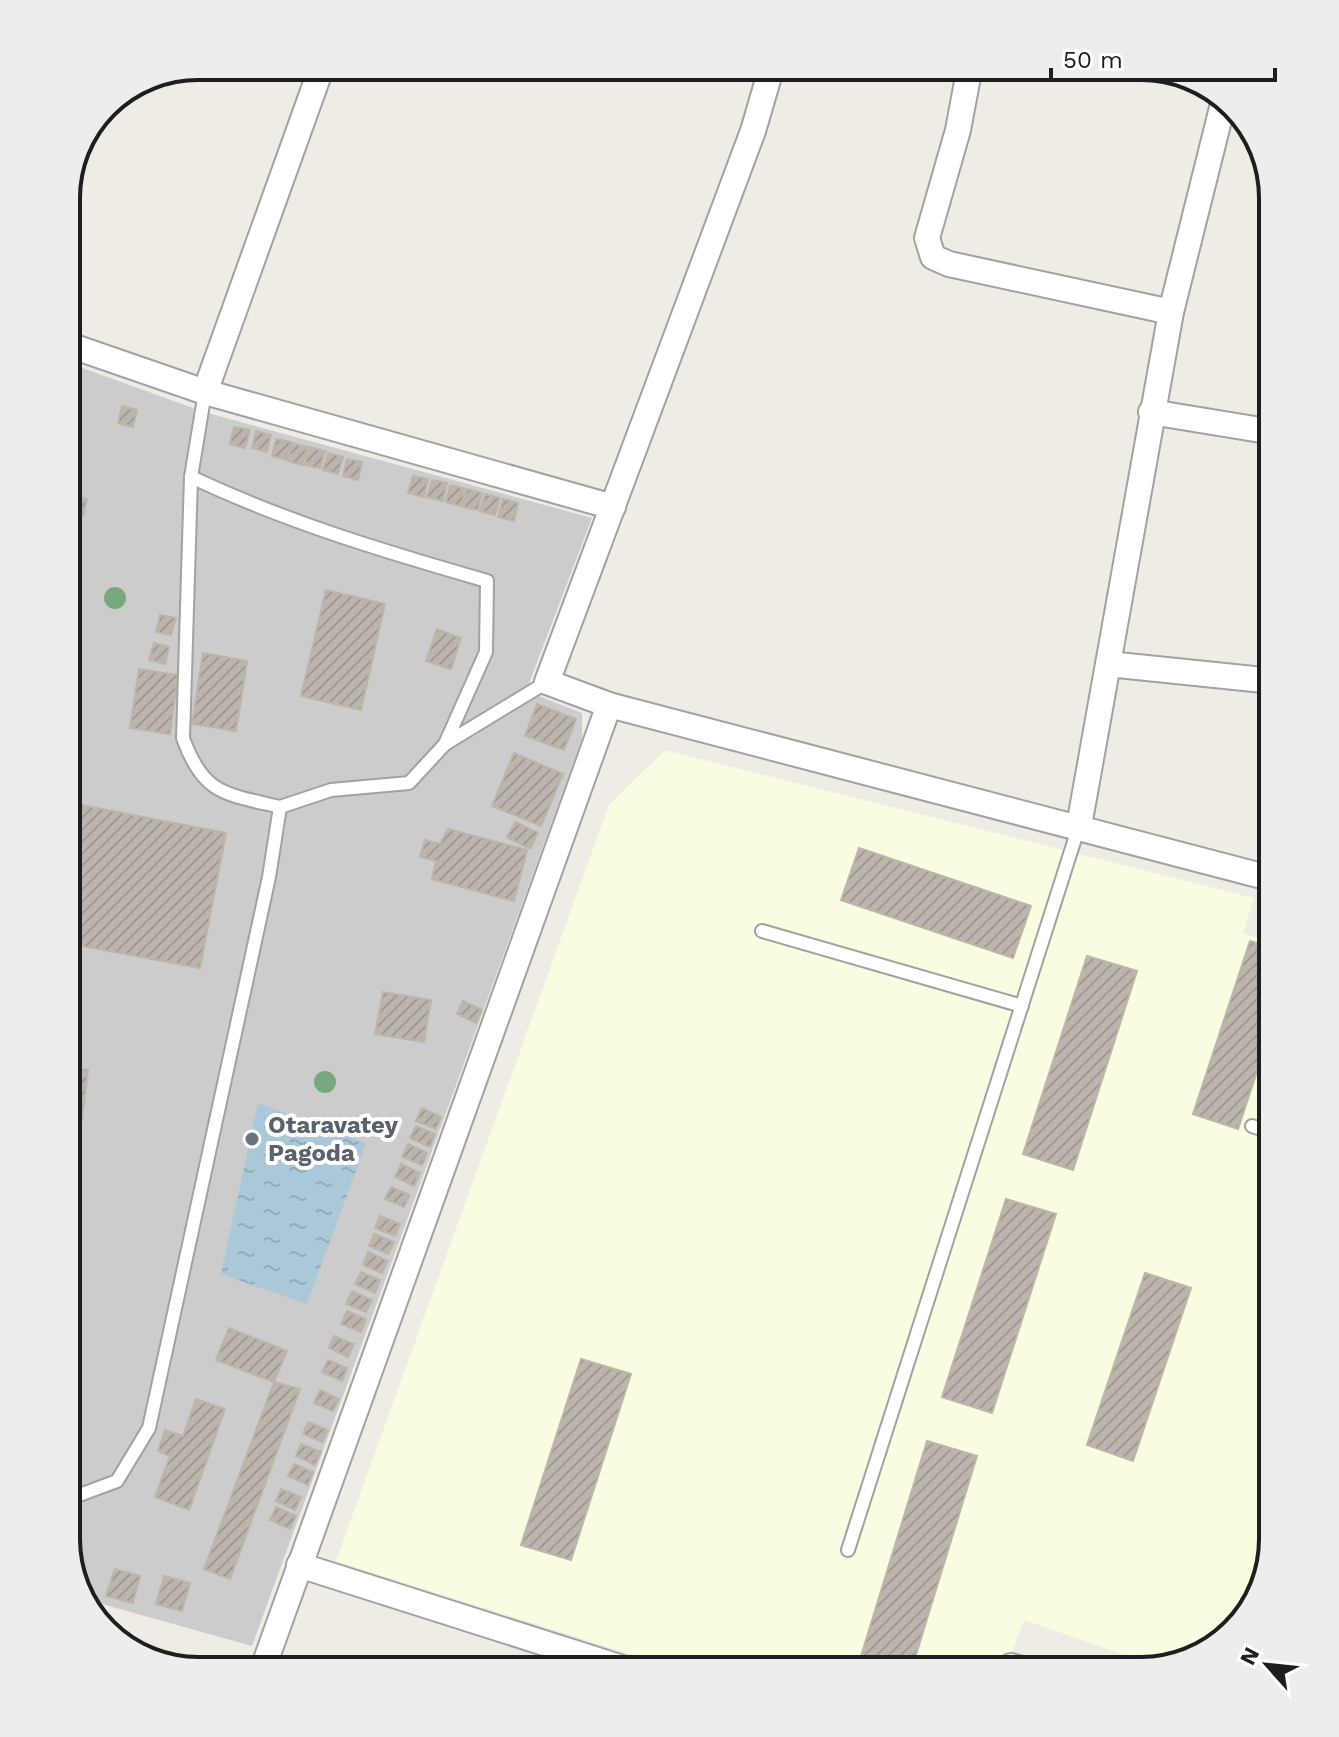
<svg xmlns="http://www.w3.org/2000/svg" width="1339" height="1737" font-family="'Work Sans',sans-serif">
  <defs>
    <pattern id="water-ripples" width="26" height="14" patternUnits="userSpaceOnUse" patternTransform="scale(2)"><rect width="26" height="14" fill="#aac8d7"/><path d="M2 4q2-2 4 0t4 0M15 11q2-2 4 0t4 0" fill="none" stroke="#92abb8"/></pattern>
    <pattern id="building-hatch" width="6" height="6" patternUnits="userSpaceOnUse" patternTransform="scale(2)"><rect width="6" height="6" fill="#bbb5ae"/><path d="M-1 1l2-2M0 6l6-6M5 7l2-2" fill="none" stroke="#a09b95"/></pattern>
  </defs>
  <rect width="100%" height="100%" fill="#eeece5"/>
  <path fill="#f9fce0" d="M665,750L1254,898L1243,933L1273,942V1540L1256,1605L1214,1649L1157,1666L1024,1620L1005,1671H684L336,1561L609,805Z"/>
  <path fill="#ccc" d="M66,362L204,412L592,518L526,691L582,713V739L252,1646L84,1599L66,1539Z"/>
  <path fill="url(#water-ripples)" d="M258,1103L366,1143L307,1304L221,1274Z"/>
  <g fill="url(#building-hatch)" stroke="#beb5a9" stroke-width="2">
    <path d="M122,406L137,410L133,427L118,423Z"/>
    <path d="M234,427L250,430L245,448L230,444Z"/>
    <path d="M256,431L271,435L267,452L252,448Z"/>
    <path d="M276,439L291,442L287,460L272,456Z"/>
    <path d="M292,443L307,447L303,465L288,461Z"/>
    <path d="M309,447L325,451L320,468L305,465Z"/>
    <path d="M328,453L343,457L338,474L323,470Z"/>
    <path d="M347,459L362,462L358,480L343,476Z"/>
    <path d="M413,476L428,479L424,497L408,493Z"/>
    <path d="M432,480L447,483L443,501L427,497Z"/>
    <path d="M450,485L466,489L461,506L446,502Z"/>
    <path d="M467,489L482,493L478,510L463,507Z"/>
    <path d="M485,494L500,498L495,515L480,511Z"/>
    <path d="M72,495L87,499L83,516L67,512Z"/>
    <path d="M503,499L518,503L514,521L498,517Z"/>
    <path d="M326,590L385,604L361,710L301,696Z"/>
    <path d="M160,615L176,618L171,635L156,632Z"/>
    <path d="M437,629L461,638L451,669L426,661Z"/>
    <path d="M154,643L169,647L165,664L149,660Z"/>
    <path d="M203,653L247,661L236,731L192,724Z"/>
    <path d="M139,669L178,675L170,734L130,728Z"/>
    <path d="M537,704L576,719L564,750L525,736Z"/>
    <path d="M514,753L563,774L541,826L492,806Z"/>
    <path d="M66,802L226,833L200,968L66,943Z"/>
    <path d="M515,822L538,833L530,849L507,837Z"/>
    <path d="M448,829L527,850L514,901L432,879L436,861L420,857L425,840L440,844Z"/>
    <path d="M859,848L1031,906L1013,958L841,900Z"/>
    <path d="M1250,941L1273,948V1023L1238,1129L1193,1114Z"/>
    <path d="M1087,956L1137,971L1073,1170L1023,1154Z"/>
    <path d="M383,992L431,1000L424,1042L375,1034Z"/>
    <path d="M463,1001L482,1010L476,1023L457,1014Z"/>
    <path d="M66,1067L88,1070L81,1126L66,1124Z"/>
    <path d="M422,1108L441,1117L436,1129L416,1121Z"/>
    <path d="M416,1126L435,1134L430,1147L410,1138Z"/>
    <path d="M408,1144L427,1153L422,1165L402,1157Z"/>
    <path d="M401,1164L420,1173L414,1186L395,1177Z"/>
    <path d="M391,1187L410,1195L404,1207L385,1199Z"/>
    <path d="M1006,1199L1056,1214L992,1413L942,1397Z"/>
    <path d="M380,1216L400,1224L395,1236L375,1228Z"/>
    <path d="M374,1234L394,1242L388,1254L369,1246Z"/>
    <path d="M368,1252L388,1261L382,1273L363,1265Z"/>
    <path d="M361,1272L380,1280L375,1293L355,1284Z"/>
    <path d="M1145,1273L1191,1288L1133,1461L1087,1445Z"/>
    <path d="M352,1291L372,1300L366,1312L346,1304Z"/>
    <path d="M347,1311L366,1319L361,1332L341,1324Z"/>
    <path d="M229,1328L287,1351L274,1382L216,1360Z"/>
    <path d="M334,1336L354,1344L348,1357L329,1348Z"/>
    <path d="M581,1359L631,1374L571,1560L521,1545Z"/>
    <path d="M328,1360L347,1368L342,1381L322,1372Z"/>
    <path d="M274,1382L300,1389L230,1579L204,1569Z"/>
    <path d="M320,1390L339,1399L333,1411L314,1403Z"/>
    <path d="M196,1399L225,1409L189,1510L155,1497L170,1456L158,1451L165,1430L183,1436Z"/>
    <path d="M308,1422L328,1430L322,1442L303,1434Z"/>
    <path d="M927,1441L977,1456L911,1671H875L858,1666Z"/>
    <path d="M301,1444L321,1452L315,1465L296,1456Z"/>
    <path d="M294,1464L313,1472L308,1485L288,1476Z"/>
    <path d="M281,1489L301,1497L295,1510L276,1501Z"/>
    <path d="M276,1507L296,1516L290,1529L270,1520Z"/>
    <path d="M115,1569L140,1576L133,1603L106,1596Z"/>
    <path d="M164,1576L190,1583L182,1611L156,1604Z"/>
  </g>
  <g fill="none" stroke-linecap="round" stroke-linejoin="round">
    <g stroke="#a2a2a2" stroke-width="16">
      <g id="lane">
        <path d="M205,392L191,477L183,738C203,795 226,794 280,807"/>
        <path d="M445,744L547,682"/>
        <path d="M762,931L1022,1006"/>
        <path d="M1252,1126L1273,1133"/>
        <path d="M66,1500L117,1481L149,1428L269,877L280,807L331,790L409,783L445,744L486,652L487,581C383,551 289,523 191,477"/>
        <path d="M848,1550L1079,826"/>
      </g>
    </g>
    <g stroke="#a2a2a2" stroke-width="28">
      <g id="street">
        <path d="M772,66L753,131L547,682L609,705L1273,879"/>
        <path d="M970,66L958,130L927,238L933,257L949,264L1171,312"/>
        <path d="M66,344L205,392L613,507"/>
        <path d="M205,392L322,66"/>
        <path d="M1151,412L1273,432"/>
        <path d="M1108,664L1273,681"/>
        <path d="M1079,826L1171,312L1224,100"/>
        <path d="M299,1565L632,1671"/>
        <path d="M1011,1666L1029,1671"/>
        <path d="M262,1671L609,705"/>
      </g>
    </g>
    <use href="#lane" stroke="#fff" stroke-width="12"/>
    <use href="#street" stroke="#fff" stroke-width="24"/>
  </g>
  <g fill="#78a87d">
    <circle cx="115" cy="598" r="11"/>
    <circle cx="325" cy="1082" r="11"/>
  </g>
  <circle fill="#6b7280" stroke="#fff" stroke-width="3" cx="252" cy="1139" r="8"/>
  <g text-anchor="middle" dominant-baseline="central" stroke-width="8" stroke-linejoin="round" paint-order="stroke">
    <g font-size="24" font-weight="bold" fill="#5b616d" stroke="#fff" text-anchor="start">
      <text x="268" y="1125">Otaravatey<tspan x="268" dy="28">Pagoda</tspan></text>
    </g>
  </g>
  <path d="M0 0H1339V1737H0ZM198 80H1141A118 118 0 0 1 1259 198V1539A118 118 0 0 1 1141 1657H198A118 118 0 0 1 80 1539V198A118 118 0 0 1 198 80Z" fill="#ededed" fill-rule="evenodd"/>
  <path fill="none" stroke="#1e1e1e" stroke-width="4" d="M198 80H1141A118 118 0 0 1 1259 198V1539A118 118 0 0 1 1141 1657H198A118 118 0 0 1 80 1539V198A118 118 0 0 1 198 80Z"/>
  <g transform="translate(1267 1665) rotate(297)" stroke="#ffffff" stroke-width="6" paint-order="stroke">
  <path d="M0-6L14 30L0 20L-14 30Z" fill="#1e1e1e"/>
  <text y="-12" font-size="22" font-weight="bold" text-anchor="middle" fill="#1e1e1e">N</text>
  </g>
  <path d="M1051 68v12h224v-12" fill="none" stroke="#1e1e1e" stroke-width="4"/>
  <text x="1063" y="68" font-size="24" fill="#1e1e1e" stroke="#ffffff" stroke-width="6" paint-order="stroke">50 m</text>
</svg>
